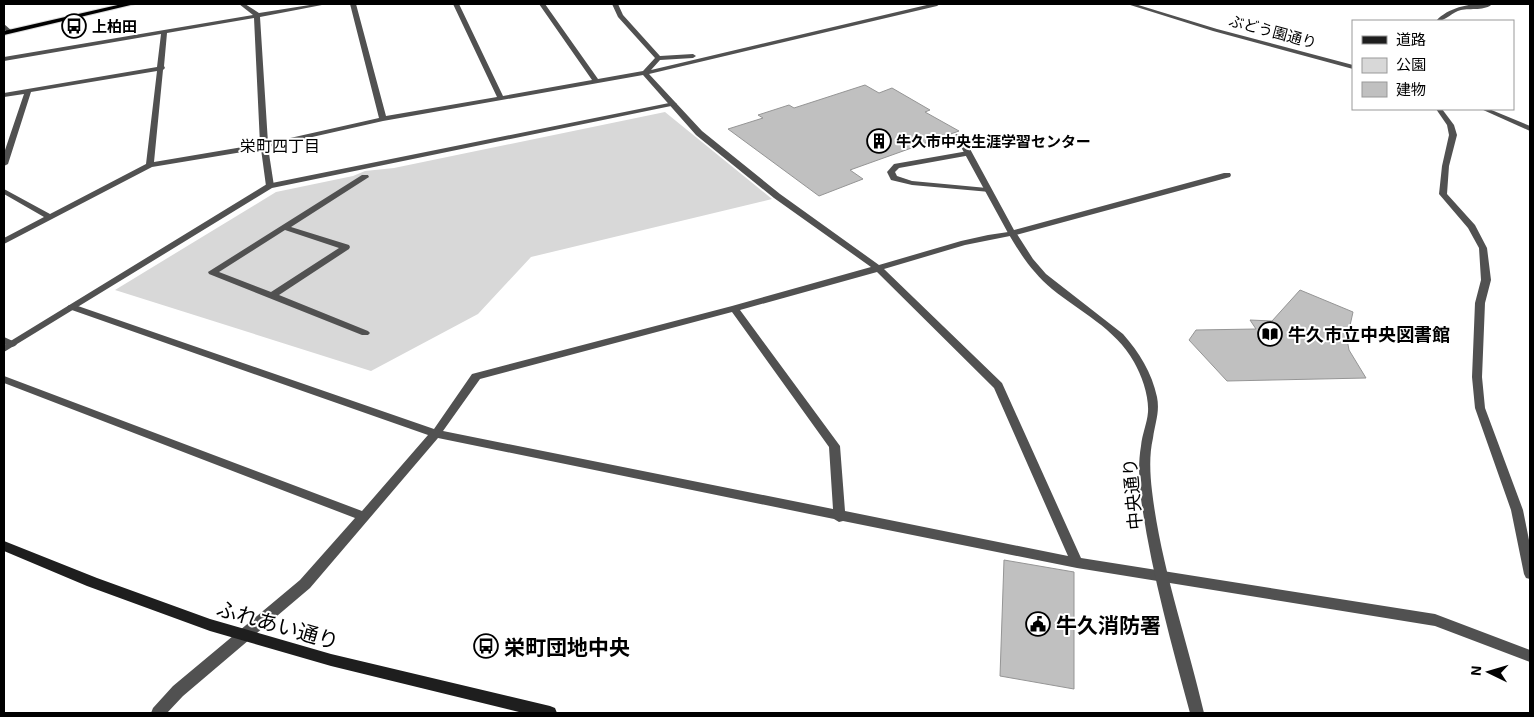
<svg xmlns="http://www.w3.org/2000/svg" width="1534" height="717" font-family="'Exo 2','Noto Sans JP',sans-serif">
  <rect width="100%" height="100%" fill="#fff"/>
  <path fill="#d8d8d8" d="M665,112L772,199L531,257L478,314L371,371L115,290L276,192L353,176L365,171L394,168Z"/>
  <g fill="#c0c0c0" stroke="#959595">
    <path d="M865,85L879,93L892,88L930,110L925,112L959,131L850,170L863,179L819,196L728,129L763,118L758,115L789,105L794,108Z"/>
    <path d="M1300,290L1353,312L1347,339L1349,350L1366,378L1227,381L1189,340L1196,330L1256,329L1250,320L1272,321Z"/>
    <path d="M1004,560L1074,572V689L1000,676Z"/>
  </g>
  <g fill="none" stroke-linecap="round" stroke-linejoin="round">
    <g stroke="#dbdbdb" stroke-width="2">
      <path id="trunk" d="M122,4H135L4,35V31Z"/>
    </g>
    <g fill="#515151" fill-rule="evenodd">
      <path d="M956,134L963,136L1014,230L1224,173H1230L1231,175L1230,177L1012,236L1008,233L955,136Z"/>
      <path d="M362,175H368L369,177L291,227L349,245L350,247L349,249L279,295L368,331L370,333L368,335H362L209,274L208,272ZM285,230L339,248L271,292L219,272Z"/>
    </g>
    <g fill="#515151" fill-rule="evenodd">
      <path d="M239,4H245L259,13L316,4H327L260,17L268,143L379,118L350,4H356L386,116L497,97L453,4H459L503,96L592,80L539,4H545L598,79L643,71L655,58L618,17L612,4H618L623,15L660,56L693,54L696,56L693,58L660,60L651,70L931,4H940L937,6L649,74L702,131L780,194L879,265L961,241L988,235L1015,231V235L965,245L884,269L1002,383L1081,558L1435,614L1530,650V662L1435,626L1077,568L843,521L839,522L834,519L438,438L310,588L183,696L167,713H151L153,708L173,686L300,580L355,518L4,383V376L362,511L428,435L69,309L67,307L69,305H75L434,429L472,374L732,306L871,267L774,198L696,135L643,75L383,121L268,147L274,186L270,188L266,186L261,149L152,167L4,244V238L44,217L4,194V189L50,214L146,164L157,71L31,92L8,164L4,166V153L24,94L4,97V93L157,67L161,34L4,61V57L253,15ZM254,18L260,144L154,162L163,70L165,68L164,66L167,33ZM877,272L994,388L1068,556L845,511L840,446L740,310ZM732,312L829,447L833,509L443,431L480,379Z"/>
      <path d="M1492,4C1486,11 1470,8 1461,10C1452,12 1445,22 1436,21C1450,6 1473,3 1492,4Z"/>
      <path d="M4,24L12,31V33H8L4,29Z"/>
      <path d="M1436,109H1442L1454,125L1457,135L1449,166L1447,194L1475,225L1487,248L1491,280L1485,303L1482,377L1485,408L1523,510L1530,545V579L1526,578L1524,574L1511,510L1475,408L1472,377L1475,303L1481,280L1479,248L1468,228L1439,194L1442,166L1449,135L1447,125Z"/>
      <path d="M968,151H971V155L899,168L895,172L897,176L912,181L987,188L991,190L990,192L912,185L891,180L887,172L894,164Z"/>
      <path d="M4,337L15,342L17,344L15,346L12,347L4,344Z"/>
    </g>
    <g fill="#515151" fill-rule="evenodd">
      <path d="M1127,4H1135L1217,29L1353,65V69L1213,31Z"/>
      <path d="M674,102L677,104L676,105L272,188L4,352V345L267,184Z"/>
      <path d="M1481,109H1489L1530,126V131Z"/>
      <path d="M1012,230L1015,231L1033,259L1046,274L1123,334C1139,352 1152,373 1157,397C1160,412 1155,423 1153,438C1149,455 1150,474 1152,491C1161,567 1187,639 1204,713H1190C1171,642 1151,571 1141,499C1139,481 1138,463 1141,446C1142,434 1147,424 1148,412C1149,396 1142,376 1134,362C1115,328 1080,312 1052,289C1033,273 1020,254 1008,233Z"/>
    </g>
    <path fill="#1e1e1e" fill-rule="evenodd" d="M4,541L97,578L210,619L331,654L550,706L555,708L557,713H523L331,666L210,631L87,586L4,551Z"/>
    <use href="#trunk" fill="#000" fill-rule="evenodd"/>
  </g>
  <defs>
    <g id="bus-ring" transform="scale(1.25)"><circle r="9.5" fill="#fff" stroke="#000" stroke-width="1.5"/><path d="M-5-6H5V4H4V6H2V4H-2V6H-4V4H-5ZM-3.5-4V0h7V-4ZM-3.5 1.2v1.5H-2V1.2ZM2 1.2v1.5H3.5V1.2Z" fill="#000"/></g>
    <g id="building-ring" transform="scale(1.25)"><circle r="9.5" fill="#fff" stroke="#000" stroke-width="1.5"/><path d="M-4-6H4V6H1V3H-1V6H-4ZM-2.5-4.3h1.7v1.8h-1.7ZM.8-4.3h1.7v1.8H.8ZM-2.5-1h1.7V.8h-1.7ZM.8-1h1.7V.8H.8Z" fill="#000"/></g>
    <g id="library-ring" transform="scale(1.25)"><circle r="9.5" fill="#fff" stroke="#000" stroke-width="1.5"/><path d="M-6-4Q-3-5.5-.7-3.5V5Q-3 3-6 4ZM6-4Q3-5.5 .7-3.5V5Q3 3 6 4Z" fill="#000"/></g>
    <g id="civic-ring" transform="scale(1.25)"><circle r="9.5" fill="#fff" stroke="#000" stroke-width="1.5"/><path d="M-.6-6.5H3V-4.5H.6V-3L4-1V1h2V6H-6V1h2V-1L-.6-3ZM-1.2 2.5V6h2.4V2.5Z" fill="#000"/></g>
  </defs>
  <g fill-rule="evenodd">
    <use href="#bus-ring" x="74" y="26"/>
    <use href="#building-ring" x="879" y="141"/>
    <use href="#library-ring" x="1270" y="334"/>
    <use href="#civic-ring" x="1038" y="624"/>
    <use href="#bus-ring" x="486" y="646"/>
  </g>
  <g text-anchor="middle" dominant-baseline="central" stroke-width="4" stroke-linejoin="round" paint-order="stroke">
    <g font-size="15" font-weight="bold" fill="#000" stroke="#fff" text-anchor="start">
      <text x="92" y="26">上柏田</text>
      <text x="896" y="141">牛久市中央生涯学習センター</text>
    </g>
    <g font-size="15" fill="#000" stroke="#fff">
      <text transform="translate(1273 31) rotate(15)">ぶどう園通り</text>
    </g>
    <g font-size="16" fill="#000" stroke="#fff">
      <text x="280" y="145">栄町四丁目</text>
    </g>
    <g font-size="18" font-weight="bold" fill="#000" stroke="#fff" text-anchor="start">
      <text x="1288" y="334">牛久市立中央図書館</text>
    </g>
    <g font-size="18" fill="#000" stroke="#fff">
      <text transform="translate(1132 494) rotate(-95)">中央通り</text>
    </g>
    <g font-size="21" fill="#000" stroke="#fff">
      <text transform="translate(278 624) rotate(16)">ふれあい通り</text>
    </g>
    <g font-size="21" font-weight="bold" fill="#000" stroke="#fff" text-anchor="start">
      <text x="1056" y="624">牛久消防署</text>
      <text x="504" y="646">栄町団地中央</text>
    </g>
  </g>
  <rect width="1534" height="717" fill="none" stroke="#000000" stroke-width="10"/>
  <rect x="1352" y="20" width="162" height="90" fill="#ffffff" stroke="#999999"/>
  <rect x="1362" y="36" width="25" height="8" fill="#1e1e1e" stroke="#999999"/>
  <text x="1396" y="45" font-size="15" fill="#000000">道路</text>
  <rect x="1362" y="58" width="25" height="15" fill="#d8d8d8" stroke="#999999"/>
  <text x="1396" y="70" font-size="15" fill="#000000">公園</text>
  <rect x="1362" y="82" width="25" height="15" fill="#c0c0c0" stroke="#999999"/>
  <text x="1396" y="95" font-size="15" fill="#000000">建物</text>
  <g transform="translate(1489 672) rotate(275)" stroke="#ffffff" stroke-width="4" paint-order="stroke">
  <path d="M0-4L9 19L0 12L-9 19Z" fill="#000000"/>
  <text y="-8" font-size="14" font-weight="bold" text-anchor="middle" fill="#000000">N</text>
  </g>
</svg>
